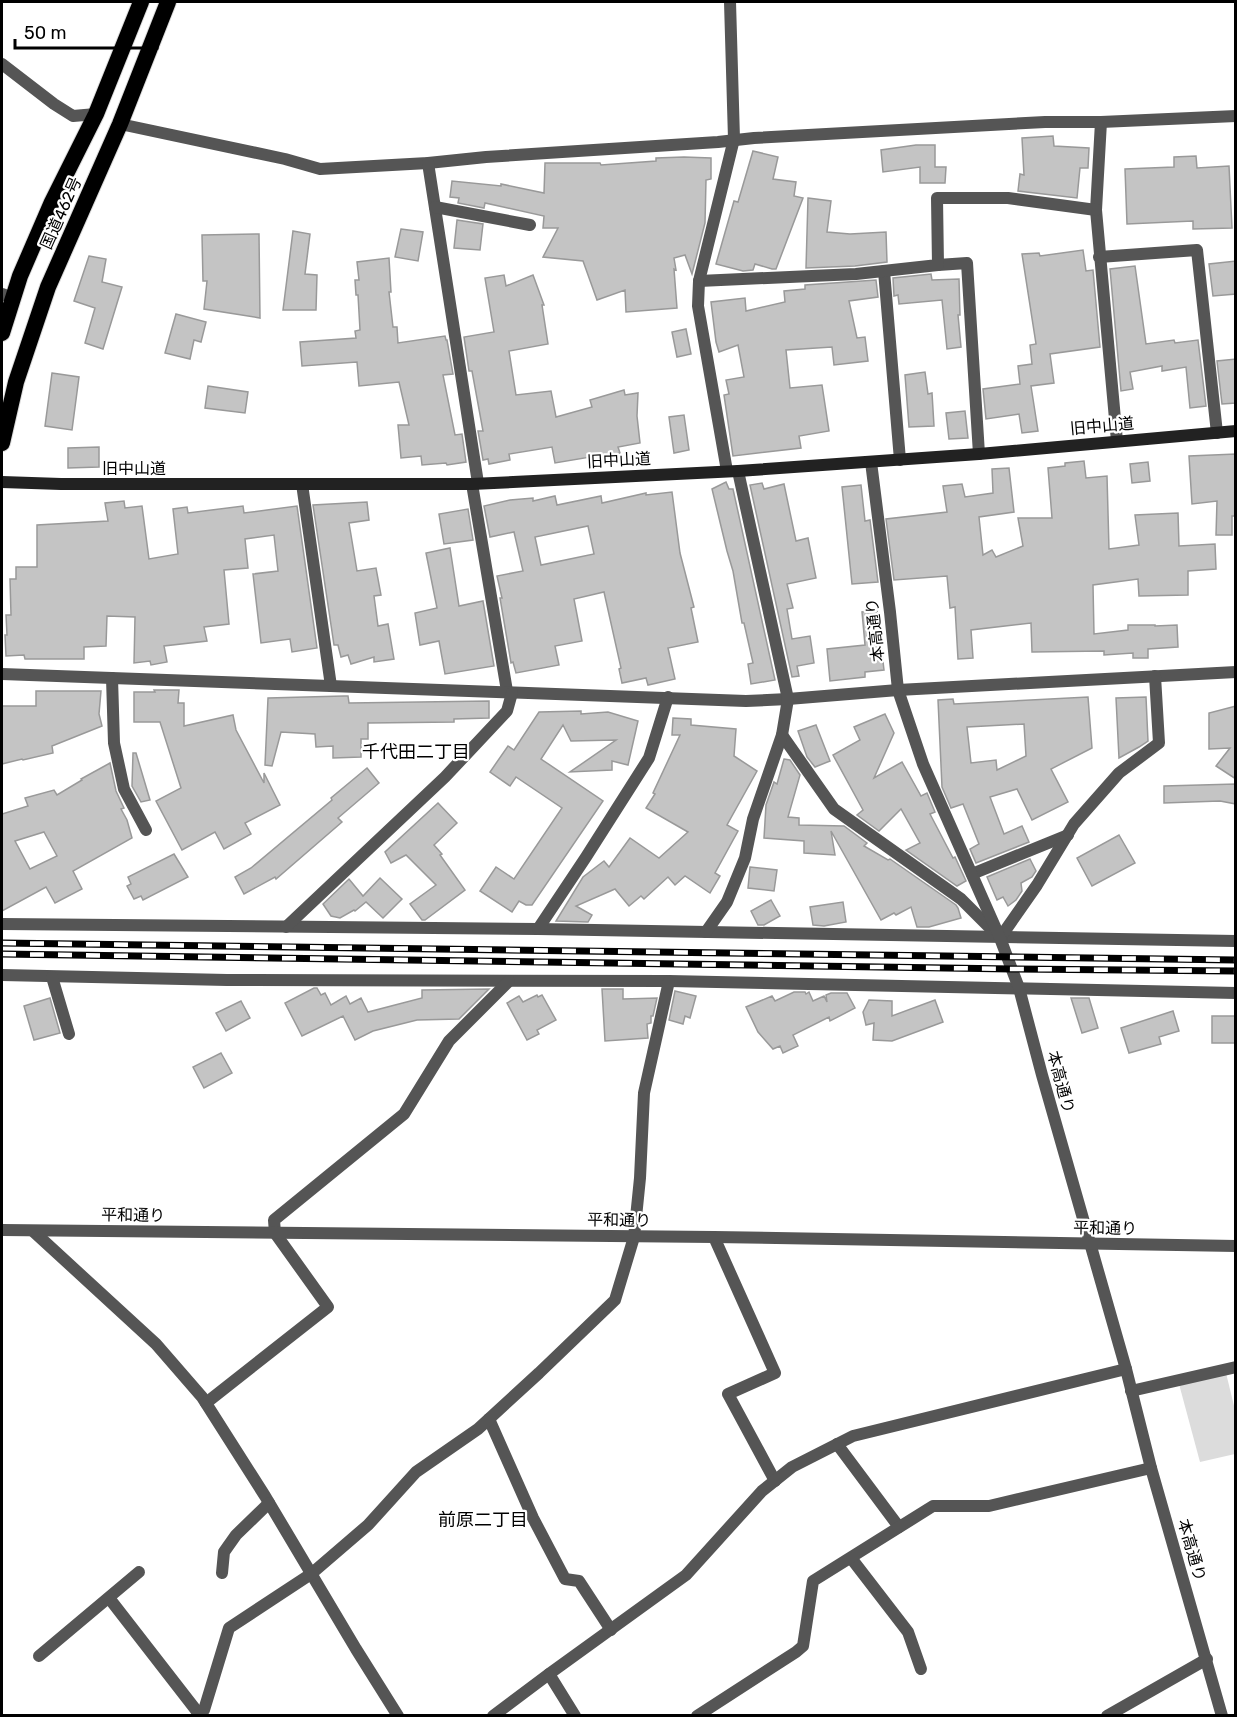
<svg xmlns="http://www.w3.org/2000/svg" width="1237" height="1717" font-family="Rubik,'Noto Sans JP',sans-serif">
  <rect width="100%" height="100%" fill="#fff"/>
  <path fill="#dcdcdc" d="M1226,1373L1235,1410V1454L1200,1462L1179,1384Z"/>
  <g fill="#c4c4c4" stroke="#999" stroke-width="1.5" fill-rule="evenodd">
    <path d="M1053,136L1054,146L1089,148L1088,168H1080L1077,198L1018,191L1020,174L1024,175L1022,138Z"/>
    <path d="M916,145H935V167H946L945,183H920V167L883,172L881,150Z"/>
    <path d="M753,151L778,157L773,179L796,182L794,196L803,198L776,269H772L755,264L753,270L743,271L716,264L734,201L738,202Z"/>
    <path d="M1196,156L1197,168L1229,166L1232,228L1193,229V221L1127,224L1125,169L1174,167V157Z"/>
    <path d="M684,157L711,158V179L706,180L705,223L692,274L685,255L674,258L676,270L674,269L677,308L626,312L625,290L597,300L583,261L543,257L558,228H543L544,216L485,203L484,208L458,203L459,198L450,197L452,181L501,186V184L544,193L545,163H600L601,165L656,161V158Z"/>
    <path d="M808,198L831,201L827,232L850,234L886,232L887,262L855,266L806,268Z"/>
    <path d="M457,220L483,224L480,250L454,248Z"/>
    <path d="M401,229L423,232L418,261L395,257Z"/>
    <path d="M293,231L310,234L305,274L317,275L316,310H283Z"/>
    <path d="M259,234L260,318L204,309L207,281H203L202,235Z"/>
    <path d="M1083,250L1086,271L1093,270L1100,347L1050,354L1054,383L1031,386L1038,431L1022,433L1019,414L986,419L983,389L1020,384L1018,366L1032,364L1030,345L1036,344L1022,254L1039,253L1040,256Z"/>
    <path d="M89,256L106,259L102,282L122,287L103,349L85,343L95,308L74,301Z"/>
    <path d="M389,258L391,292H389L393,327H397L398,343L445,336L446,340H447L453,374L443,375L455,435L462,434L466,462L447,465L446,463L422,465L421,456L401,458L398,425H409L399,382L359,386L357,362L302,366L300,342L356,338L355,331L360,330L358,295H356L355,280H359L357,262Z"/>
    <path d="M1236,261V294L1213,296L1209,264Z"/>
    <path d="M1135,266L1146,344L1174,340L1175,343L1198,340L1206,406L1190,408L1186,367L1162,371V366L1130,372L1133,389L1121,391L1110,269Z"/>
    <path d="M931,274L932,280L959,279L960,315H958L961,347L947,349L942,300L899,304L898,295L894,296L893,278Z"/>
    <path d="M504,275L506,286L533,275L544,305H542L548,344L509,351L516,395L551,391L556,417L592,407L590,400L624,390L625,395L638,393L637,416L640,443L618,447L620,453L591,461L590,457L555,463L552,447L509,454L510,460L489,464L488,459L483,460L478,431H483L472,371H469L464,337L494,332L485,278Z"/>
    <path d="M876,280L878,297L849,301L857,338L865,337L868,361L834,365L832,347L786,350L790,388L822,385L829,431L799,436L801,448L733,456L724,395L729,394L726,380L744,377L738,345L719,352L716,342L711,302L745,298L746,311L785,302L784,291L805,289V285Z"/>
    <path d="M176,314L206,322L201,342L194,340L190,359L165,353Z"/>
    <path d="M686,329L691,354L677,357L672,332Z"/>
    <path d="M1236,359V403L1222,404L1217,361Z"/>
    <path d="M925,372L928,394L932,393L934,426L909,427L905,375Z"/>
    <path d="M52,373L79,377L72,430L45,426Z"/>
    <path d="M208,386L248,392L245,413L205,408Z"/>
    <path d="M965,411L968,438L949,439L946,413Z"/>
    <path d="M684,415L689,450L674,453L669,417Z"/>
    <path d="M99,447V467L68,468V448Z"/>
    <path d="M1236,454V516H1232V535H1216L1217,501L1192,504L1189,456Z"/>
    <path d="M1084,461L1086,478L1107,476L1109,549L1139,545L1135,515L1178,513L1179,546L1215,544L1216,569L1188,571V595L1139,596L1138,579L1093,585L1094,634L1128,630V625H1155V626L1177,625L1178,647L1148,649V658H1133V653L1104,655V651L1032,652L1031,623L971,630L973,658L958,659L955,607L950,608L947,576L894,580L886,519L947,512L943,486L962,484L965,497L993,493L992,469L1009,468L1014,512L979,517L983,555L992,550L996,557L1023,546L1018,518H1052L1048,468L1065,466V463Z"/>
    <path d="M1148,462L1150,481L1132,483L1130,464Z"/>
    <path d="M726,482L729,489H733L775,680L751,684L748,664L753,663L744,623H742L733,571L727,551L712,489Z"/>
    <path d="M762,483L764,489L784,484L796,541L808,538L816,578L787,584L793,608L787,609L792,639L810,636L814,663L797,666L799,676L792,677L750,485Z"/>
    <path d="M861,485L865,521L870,520L878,582L852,584L842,487Z"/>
    <path d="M672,492L680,553L694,607L691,608L698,642L668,648L675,679L648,685L646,678L622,683L619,669L621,668L604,592L574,599L582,641L555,646L559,665L516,673L513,662L511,663L500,598H502L497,576L523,571L514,532L490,537L484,506L510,500L533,498V501L555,496L557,505L601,496L602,503L646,493V495ZM588,526L594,554L541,565L535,537Z"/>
    <path d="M124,501L125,508L142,506L149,559L178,554L173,509L187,507L188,513L243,506L244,513L297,506L317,648L292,652L290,639L261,643L253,574L278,571L274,535L245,539L248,568L224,570L229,624L204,627L207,641L164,646L167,662L151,665L150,661L134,663L135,617L107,616L106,646L84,647V659H25L24,655L6,656L5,635H7L6,615H11L10,579H16V567H37V525L108,521L105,503Z"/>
    <path d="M367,502L369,520L349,523L357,571L376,568L381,595L374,596L378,626L388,624L394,659L374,662V657L351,664L348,655L341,657L338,645H334L313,505Z"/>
    <path d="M468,509L473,540L444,544L439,514Z"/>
    <path d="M450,548L459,606L483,601L494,666L445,674L439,641L420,645L415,613L437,608L426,553Z"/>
    <path d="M877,610L884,670L865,672V677L830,681L827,649L865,645L862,612Z"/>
    <path d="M154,690H179L178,703H184V726L233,715L236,730L264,783V773L280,805L245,823L251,834L224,849L215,832L182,850L156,801L181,788L160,722H134V692H155Z"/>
    <path d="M36,691H101L99,714L102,726L52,746L53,753L23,760L22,759L2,764V706H36Z"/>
    <path d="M344,696H348L349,703L489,701V718L454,719V722L368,723V739H361V757L333,758V746L316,747L315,734L281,732L272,766L265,765L268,698Z"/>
    <path d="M1088,697L1092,748L1051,769L1068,802L1032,820L1017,789L990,797L1004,834L1022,826L1029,842L976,863L970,849L979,844L963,804L951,808L942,787L938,700L953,699L954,704ZM1024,724L1026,756L997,770L996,760L971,763L967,727Z"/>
    <path d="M1146,697L1148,741L1139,747L1119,758L1116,698Z"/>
    <path d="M1236,706V779L1216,766L1230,748L1209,749V713Z"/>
    <path d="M581,711V714L608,712L638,721L628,765L612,761V770L570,772L616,740L571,741L563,725L541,759L603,801L532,905H526L519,901L512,912L480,891L496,867L514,879L562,808L516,777L510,786L490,772L508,746L514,750L539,712Z"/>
    <path d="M885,714L894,733L874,778L902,762L921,796L927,793L935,812L930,814L953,858L955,857L966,881L957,886L906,850L920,843L901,809L879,831L857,815L863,810L833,755L860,740L854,727Z"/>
    <path d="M673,718L691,719V725L736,729L734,756L757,771L727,825L738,831L715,873L720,876L710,893L685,876L675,885L668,877L644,899L641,896L629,906L615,889L576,906L592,915L588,922L556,921L583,877L604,861L609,867L630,838L659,858L688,832L646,808L655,794L653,793L680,735H672Z"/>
    <path d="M816,725L830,761L815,767L807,757L798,731Z"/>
    <path d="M133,753H136L150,800L141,802L132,786Z"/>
    <path d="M784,759L790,760L800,775L788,817L799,818V825L844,826L867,843L864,846L888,860L890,859L956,905L958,908L961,918L929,927H917L911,907L896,915L894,913L881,920L831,831L835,855L804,853V841L764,838L766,805L774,782L777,784Z"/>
    <path d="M110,763L116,791L124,808L121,809L127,820L132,838L73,871L82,889L55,903L46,887L2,911V814L28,806L25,798L54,790L57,795L82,780L81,779ZM44,832L57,856L30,869L15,841Z"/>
    <path d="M367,768L379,783L338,818L342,822L276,879L275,877L244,894L235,877L251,868L332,800L331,798Z"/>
    <path d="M1236,784V804L1220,801L1164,803V786Z"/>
    <path d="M438,803L457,823L434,845L442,854L440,855L465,890L425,920H422L410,904L436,885L406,855L391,863L385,852Z"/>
    <path d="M1119,835L1135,863L1092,886L1077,858Z"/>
    <path d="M174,854L188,877L143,900L141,896L134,899L127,886L131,884L128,877Z"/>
    <path d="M1030,859L1036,871L1032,877L1021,883L1022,891L1016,900L1008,906L1003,897L997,900L987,877Z"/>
    <path d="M750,867L777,870L774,891L748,888Z"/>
    <path d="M380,878L402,899L383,918L366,902L355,911L354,910L340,918L331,916L323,904L349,879L363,896Z"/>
    <path d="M771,900L780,916L764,925H758L751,911Z"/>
    <path d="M843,902L846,922L824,926L813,925L810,907Z"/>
    <path d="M314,988H317L321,995L325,993L331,1005L346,996L350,1004L361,998L368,1012L422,998V990L489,989L459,1019L417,1020L373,1031L355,1040L343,1016L302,1036L285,1003Z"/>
    <path d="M602,989H623V999L657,998L653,1016H651V1023L647,1024L648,1038L605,1041Z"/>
    <path d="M675,991L696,996L690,1018L685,1016L683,1024L669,1020Z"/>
    <path d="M794,992H805L806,994L809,992L813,1001L824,996L827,1002L826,995L831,993H847L855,1008L830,1021L829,1017L793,1035L798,1046L783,1053L780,1046L773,1049L758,1032L746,1007L772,996L775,1001Z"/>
    <path d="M537,995L538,997L542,995L556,1020L537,1030L539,1034L527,1040L507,1003L519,996L523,1002Z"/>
    <path d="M50,998L60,1033L34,1040L24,1006Z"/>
    <path d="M1071,998H1089L1098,1028L1082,1033Z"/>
    <path d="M869,1000L892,1001V1016L935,1000L943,1022L892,1041L873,1040L874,1023L866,1025L863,1012Z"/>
    <path d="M241,1001L250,1018L226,1031L216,1013Z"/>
    <path d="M1173,1011L1179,1031L1159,1037L1161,1044L1129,1053L1121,1028Z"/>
    <rect x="1212" y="1016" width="24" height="27"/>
    <path d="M221,1053L232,1073L204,1088L193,1067Z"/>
  </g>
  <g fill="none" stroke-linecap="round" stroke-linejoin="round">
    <g stroke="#dbdbdb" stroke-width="18">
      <g id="trunk">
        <path d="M2,333L20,276L52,202L96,114L141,2"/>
        <path d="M2,443L16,382L48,287L120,124L168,2"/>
      </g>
    </g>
    <g stroke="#555" stroke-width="12">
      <path d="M2,64L54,104L73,116L96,114"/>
      <path d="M1101,122L1096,210L1117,441"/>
      <path d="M120,124L285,159L320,169L428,163L486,157L718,142L754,138L1045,122H1101L1236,116"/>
      <path d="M428,163L478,483"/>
      <path d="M435,207L530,225"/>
      <path d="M1099,257L1197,250L1217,433"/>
      <path d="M938,265L967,263L979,454"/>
      <path d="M884,271L900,460"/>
      <path d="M699,281L856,274L938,265L937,198H1008L1096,210"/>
      <path d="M2,294L13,298"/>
      <path d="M727,471L698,306L699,281L734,139L730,2"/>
      <path d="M302,484L331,686"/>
      <path d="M472,484L507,691"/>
      <path d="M2,674L746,701L788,699L898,690L1236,672"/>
      <path d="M112,678L114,743L124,789L146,830"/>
      <path d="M782,735L834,809L961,899L999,937"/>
      <path d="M972,874L1068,835"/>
      <path d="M2,924L538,929L1236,941"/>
      <path d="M286,927L445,777L507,711L512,693"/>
      <path d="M538,929L586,857L649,758L668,697"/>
      <path d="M706,932L727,902L745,858L753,819L782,735L788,699L738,471"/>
      <path d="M1000,938L1037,885L1074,824L1119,773L1159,743L1155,676"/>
      <path d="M2,975L227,980L669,981L1236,993"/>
      <path d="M52,977L69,1034"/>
      <path d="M33,1231L156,1344L202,1397L265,1496L356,1649L398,1716"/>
      <path d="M714,1237L775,1373L728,1394L775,1481"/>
      <path d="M1131,1391L1236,1367"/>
      <path d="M206,1403L328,1307L275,1233L274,1220L404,1114L449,1041L509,981"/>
      <path d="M489,1419L533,1518L565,1579L579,1581L611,1630"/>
      <path d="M837,1444L899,1527"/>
      <path d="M851,1558L908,1632L921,1669"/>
      <path d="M222,1573L224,1552L236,1535L269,1503"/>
      <path d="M109,1598L199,1714"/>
      <path d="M39,1656L139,1572"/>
      <path d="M549,1674L575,1716"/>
      <path d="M197,1716L204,1710L229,1628L311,1574L368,1525L416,1472L478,1429L539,1373L615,1300L634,1237L640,1178L644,1093L669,981"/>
      <path d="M493,1716L549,1674L686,1575L762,1491L792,1467L853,1436L1126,1369"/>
      <path d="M697,1716L796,1652L803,1646L813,1581L933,1506H989L1151,1468"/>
      <path d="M1107,1716L1207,1659"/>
    </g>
    <g stroke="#555" stroke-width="12">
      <path d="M871,462L890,612L898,690L923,764L1000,938L1019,988L1042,1075L1126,1369L1151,1468L1222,1716"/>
      <path d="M2,1230L714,1237L1236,1246"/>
    </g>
    <path stroke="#222" stroke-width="12" d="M2,482L61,484H472L738,471L979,454L1236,431"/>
    <use href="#trunk" stroke="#000" stroke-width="16"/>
    <g stroke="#000" stroke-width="7">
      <g id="rail">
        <path d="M2,943L1236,960"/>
        <path d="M2,954L1012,969L1236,971"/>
      </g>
    </g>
    <use href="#rail" stroke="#fff" stroke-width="4.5" stroke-dasharray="14" stroke-linecap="butt"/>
  </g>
  <g text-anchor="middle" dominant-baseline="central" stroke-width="4.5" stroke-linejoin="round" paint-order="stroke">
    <g font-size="16" fill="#000" stroke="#fff">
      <text transform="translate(61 213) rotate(-66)">国道462号</text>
      <text transform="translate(1102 426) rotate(-5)">旧中山道</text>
      <text transform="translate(619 460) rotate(-3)">旧中山道</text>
      <text x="134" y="468">旧中山道</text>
      <text transform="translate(875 630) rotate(-96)">本高通り</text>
      <text transform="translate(1061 1082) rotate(75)">本高通り</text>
      <text transform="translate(133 1215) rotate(1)">平和通り</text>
      <text transform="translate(619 1220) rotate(1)">平和通り</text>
      <text transform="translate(1105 1228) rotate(1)">平和通り</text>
      <text transform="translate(1192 1550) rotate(74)">本高通り</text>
    </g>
    <g font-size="18" fill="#000" stroke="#fff">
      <text x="416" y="752">千代田二丁目</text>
      <text x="483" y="1520">前原二丁目</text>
    </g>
  </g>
  <rect width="1237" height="1717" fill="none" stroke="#000000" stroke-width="6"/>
  <path d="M15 39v9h142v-9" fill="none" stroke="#000000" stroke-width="3"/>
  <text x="24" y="39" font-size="18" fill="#000000" stroke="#ffffff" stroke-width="4.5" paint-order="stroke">50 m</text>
</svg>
